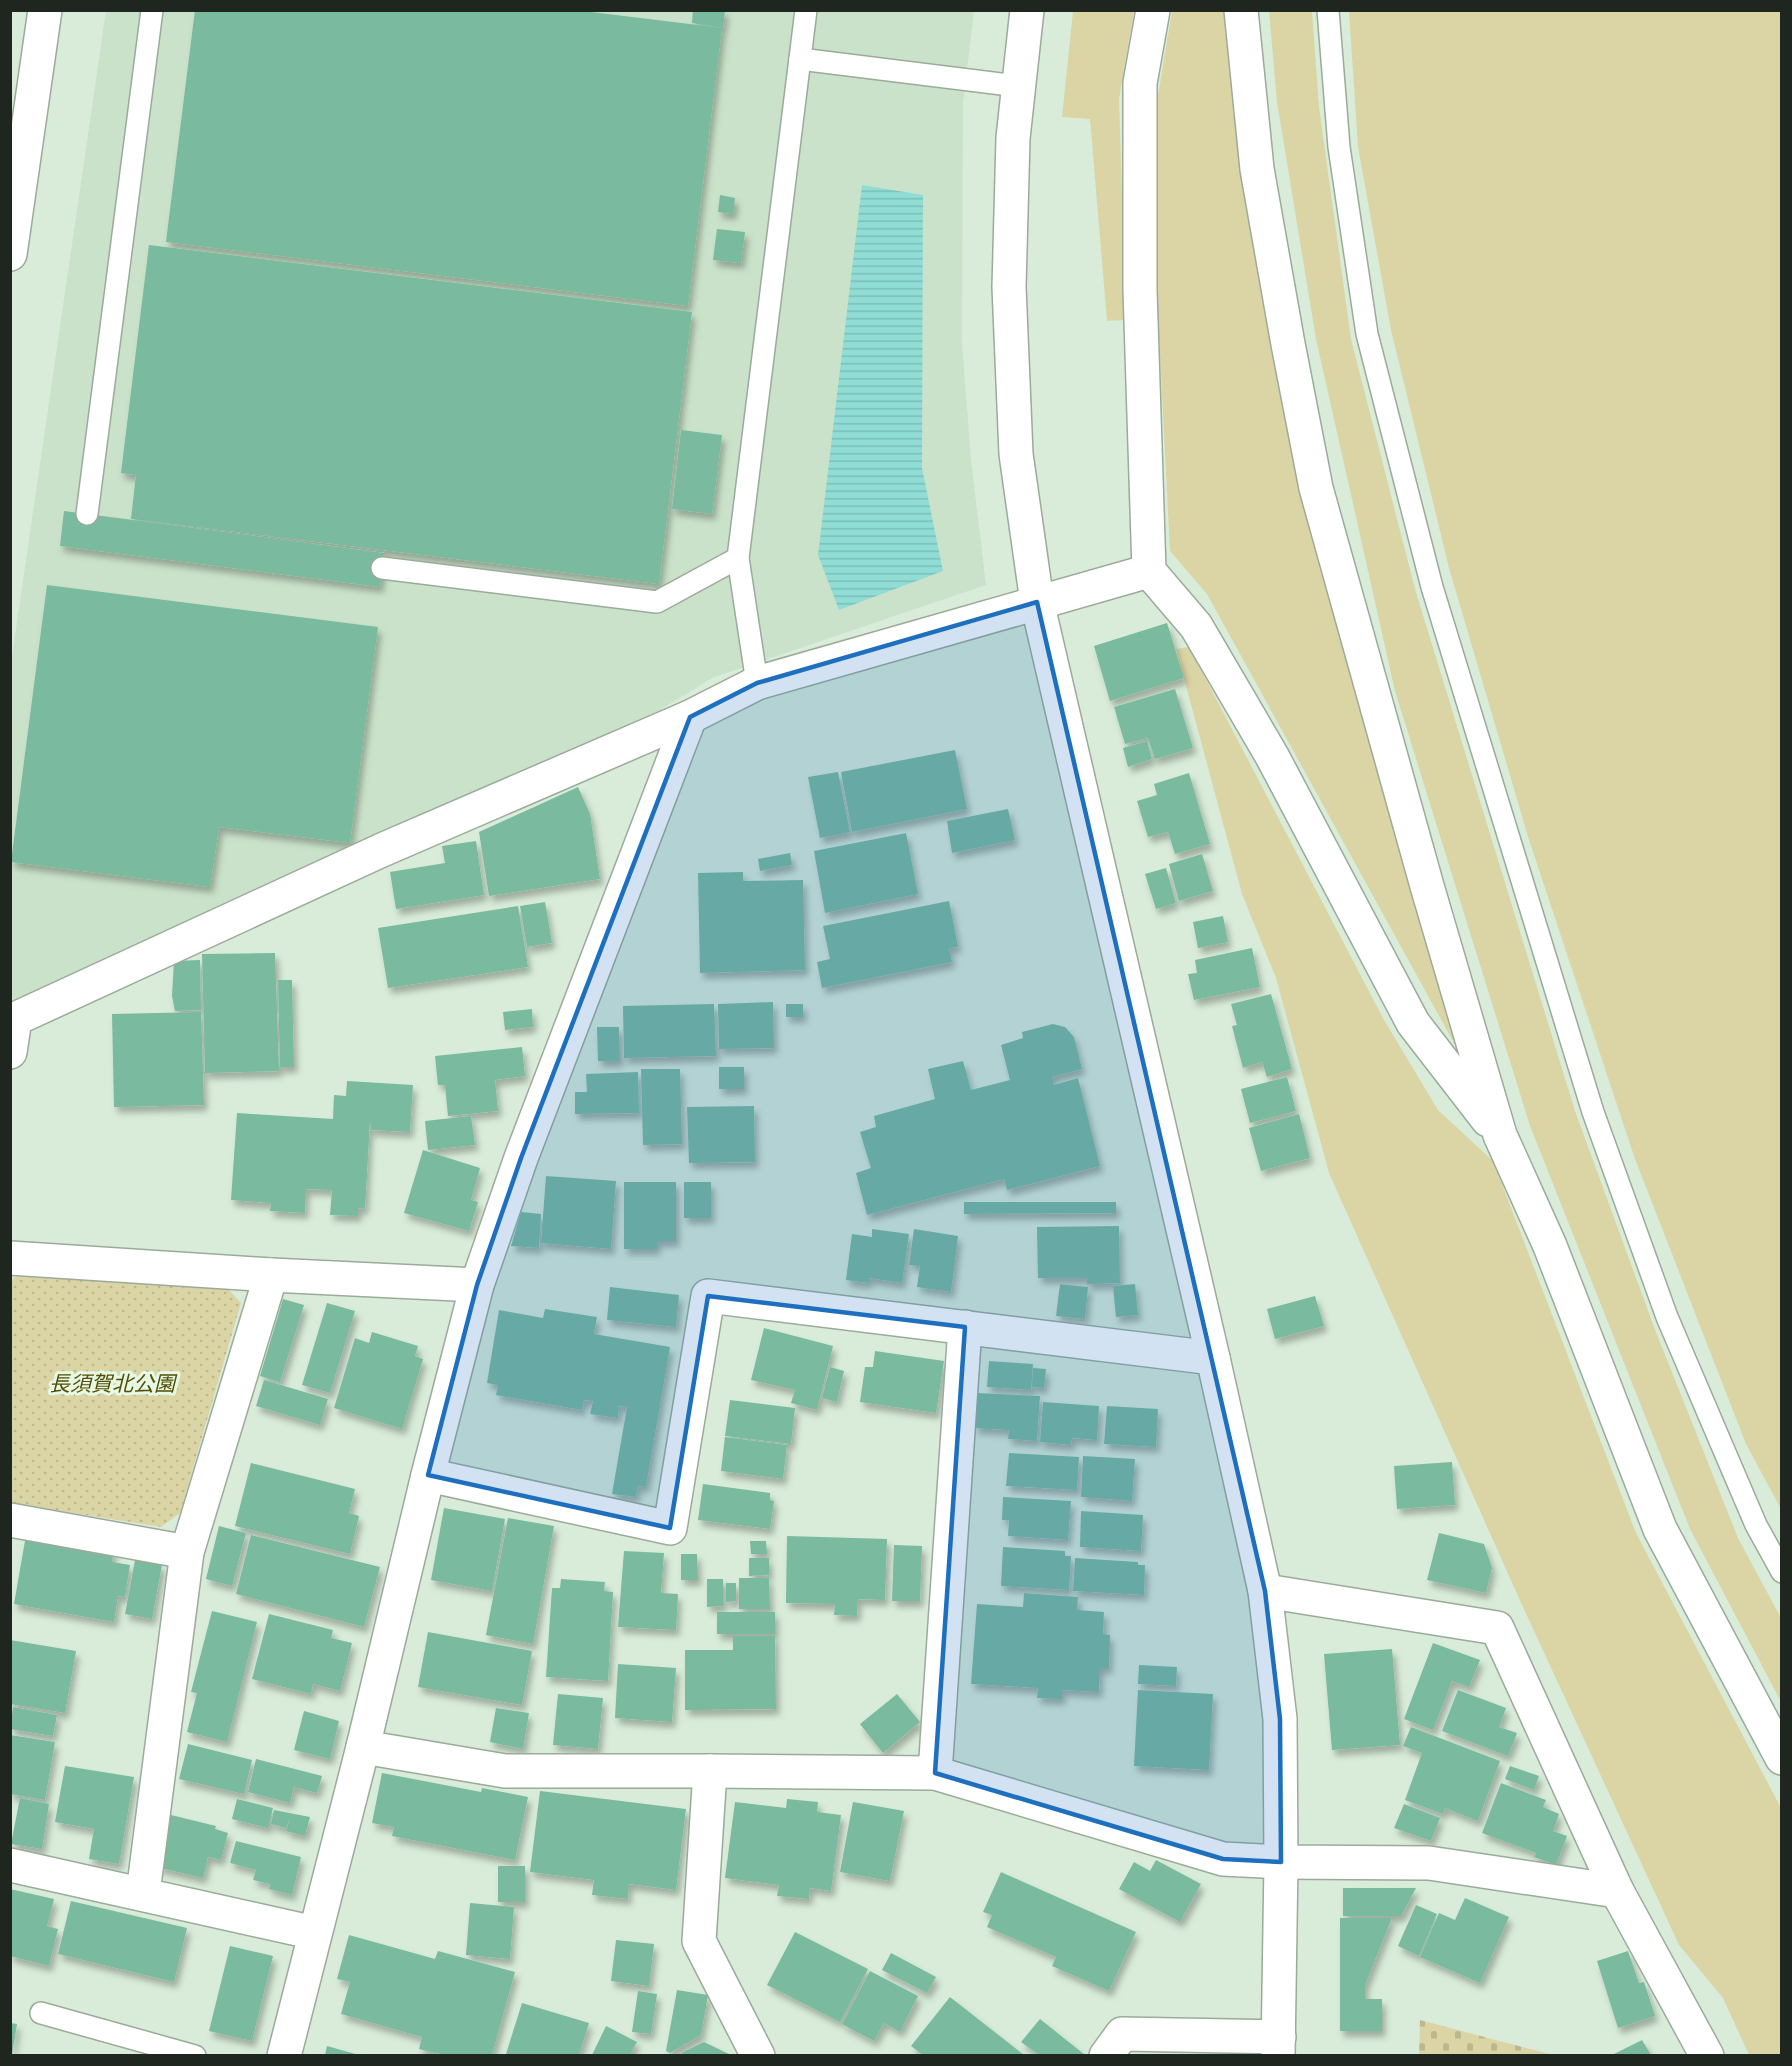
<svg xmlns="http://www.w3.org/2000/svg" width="1792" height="2066" font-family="'Times New Roman','Noto Sans JP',serif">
  <defs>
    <pattern id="cemetery-stones" width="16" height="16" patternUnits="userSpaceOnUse" patternTransform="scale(1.5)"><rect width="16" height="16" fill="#dbd5a5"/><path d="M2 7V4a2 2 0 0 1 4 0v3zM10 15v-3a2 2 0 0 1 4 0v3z" fill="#bcb78e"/></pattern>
    <pattern id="park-dots" width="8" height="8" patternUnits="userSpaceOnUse" patternTransform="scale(1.5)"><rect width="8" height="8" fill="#dbd5a5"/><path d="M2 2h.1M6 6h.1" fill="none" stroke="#bcb78e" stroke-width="1.8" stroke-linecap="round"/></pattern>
    <pattern id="water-rules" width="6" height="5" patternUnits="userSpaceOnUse" patternTransform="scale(1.5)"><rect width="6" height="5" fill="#90ddd5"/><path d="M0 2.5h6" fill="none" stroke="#7cbeb6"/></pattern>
    <filter id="shadow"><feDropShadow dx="3.5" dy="6" stdDeviation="3" flood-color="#0004"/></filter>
  </defs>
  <rect width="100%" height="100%" fill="#d9ecd9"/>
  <path fill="#cae2ca" d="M106,11H974L963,104L962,344L971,460L986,585L712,678L660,710L11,1005V663Z"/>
  <g fill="#dbd5a5">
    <path d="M1073,11H1134L1119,99L1126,320L1107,321L1090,119L1062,117Z"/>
    <path d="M1172,11H1225L1230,75L1266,304L1312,540L1471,1074L1207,594L1170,551L1157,296L1155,113Z"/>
    <path d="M1269,11H1312L1319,107L1351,339L1415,589L1575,1111L1654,1327L1738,1538L1781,1618V1702L1690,1529L1530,1126L1395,691L1316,339L1277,102Z"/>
    <path d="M1349,11H1781V1509L1746,1444L1635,1159L1529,840L1449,568L1391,330L1358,147Z"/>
    <path d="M1189,647L1384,1020L1438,1110L1493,1161L1636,1533L1781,1808V2055H1749L1723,1998L1679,1945L1522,1605L1329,1173L1276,978L1242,894L1176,649Z"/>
  </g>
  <path fill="url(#cemetery-stones)" d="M1420,2020L1553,2055H1419Z"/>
  <path fill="url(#park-dots)" d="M17,1276L225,1286L241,1303L180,1513L161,1527L11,1503L10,1280Z"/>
  <path fill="url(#water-rules)" d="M862,185L923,195L922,468L943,571L839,610L818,555Z"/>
  <g fill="#7aba9f" filter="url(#shadow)">
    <path d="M195,10H575L722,28L688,306L166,242Z"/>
    <path d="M693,10H725L723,28L692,23Z"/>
    <path d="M720,195L735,198L733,214L718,212Z"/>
    <path d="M717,229L745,232L741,263L713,260Z"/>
    <path d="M149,245L692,312L659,584L131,519L136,475L121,473Z"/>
    <path d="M681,430L722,435L712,514L672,509Z"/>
    <path d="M64,511L384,553L380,587L60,546Z"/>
    <path d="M47,585L378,627L350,843L219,827L210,887L11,862Z"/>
    <path d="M1167,623L1184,678L1110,701L1094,646Z"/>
    <path d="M1175,689L1193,748L1155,759L1148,738L1125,744L1114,707Z"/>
    <path d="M1147,741L1152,759L1128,767L1123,748Z"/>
    <path d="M955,750L967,809L852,832L841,772Z"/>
    <path d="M838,772L850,832L820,838L808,777Z"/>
    <path d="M1189,773L1210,844L1175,854L1168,832L1148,837L1137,801L1157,795L1154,784Z"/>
    <path d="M578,787L590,814L600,879L489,896L479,832Z"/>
    <path d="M1008,809L1015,840L952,853L947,821Z"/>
    <path d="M906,833L918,894L825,913L814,851Z"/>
    <path d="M476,841L484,895L396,909L390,872L445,863L442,846Z"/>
    <path d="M790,853L792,865L760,871L758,859Z"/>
    <path d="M1202,854L1213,891L1179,901L1169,864Z"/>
    <path d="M1166,868L1176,903L1156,909L1145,874Z"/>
    <path d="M743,872V881L803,880L805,970L700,973L698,873Z"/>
    <path d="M949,901L958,947L949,948L952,962L822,988L817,962L830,959L823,926Z"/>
    <path d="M545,902L552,943L527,947L520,906Z"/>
    <path d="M518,906L528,967L388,988L378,928Z"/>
    <path d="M1223,916L1228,942L1198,948L1193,922Z"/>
    <path d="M1252,948L1260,987L1194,1000L1188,974L1197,973L1195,960Z"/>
    <path d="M275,953L279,1071L205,1073L202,954Z"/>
    <path d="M200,960L201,1010L175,1011L172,996L174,961Z"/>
    <path d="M278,980H292L294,1067H280Z"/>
    <path d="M1271,994L1292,1069L1267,1077L1262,1062L1243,1068L1232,1026L1237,1025L1231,1004Z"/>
    <path d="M773,1002L774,1048L719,1049L718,1004Z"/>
    <path d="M714,1004L716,1056L624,1058L623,1006Z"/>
    <rect x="786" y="1004" width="17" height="13"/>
    <path d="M532,1009L533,1027L505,1030L503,1012Z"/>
    <path d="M201,1012L204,1105L114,1107L112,1014Z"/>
    <path d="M1053,1024L1065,1027L1074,1037L1082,1069L1052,1077L1054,1085L1078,1078L1100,1166L1007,1190L1004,1179L867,1215L856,1173L871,1168L860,1132L876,1127L874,1116L935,1099L928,1069L963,1061L971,1090L1010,1080L1001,1045L1023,1038L1022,1032Z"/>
    <path d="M597,1027H619L620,1061H598Z"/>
    <path d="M522,1047L525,1076L495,1080L498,1111L448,1116L445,1085H438L435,1056Z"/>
    <rect x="719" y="1067" width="25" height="22"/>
    <path d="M641,1069H680L682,1144L643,1145Z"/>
    <path d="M638,1072L639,1113L575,1114V1092H587L586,1074Z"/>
    <path d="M1287,1077L1296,1111L1250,1123L1241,1089Z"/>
    <path d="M347,1081L413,1085L410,1132L371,1130L370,1120L365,1209L358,1208V1216L330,1215L332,1190L306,1189L305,1213L270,1211L271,1203L231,1200L237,1113L333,1119L334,1095L346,1096Z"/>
    <path d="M754,1106L755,1162L689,1163L687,1107Z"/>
    <path d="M1299,1114L1310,1158L1261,1171L1249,1128Z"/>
    <path d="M471,1116L475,1145L428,1150L425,1121Z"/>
    <path d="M423,1150L480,1168L471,1200L478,1202L469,1231L404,1213Z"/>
    <path d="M546,1176L616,1181L611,1249L541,1243Z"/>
    <path d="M624,1182H676V1241H657V1249H624Z"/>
    <rect x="684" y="1182" width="27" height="36"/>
    <path d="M964,1202H1116V1213L964,1214Z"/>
    <path d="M521,1212L541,1214L539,1248L511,1246Z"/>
    <path d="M1119,1226L1120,1283L1087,1284V1278H1038L1037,1227Z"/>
    <path d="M872,1229L909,1234L902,1283L869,1278V1283L846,1280L852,1234L872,1237Z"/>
    <path d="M914,1229L958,1236L951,1292L917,1287L920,1266L909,1265Z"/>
    <path d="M1060,1284L1088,1287L1085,1319L1056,1316Z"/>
    <path d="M1135,1284L1138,1315L1116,1317L1113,1286Z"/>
    <path d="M610,1287L679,1295L676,1327L607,1320Z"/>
    <path d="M1315,1296L1324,1326L1275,1339L1267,1309Z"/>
    <path d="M283,1299L304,1305L280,1382L260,1376Z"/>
    <path d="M327,1303L355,1311L330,1393L302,1385Z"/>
    <path d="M545,1309L597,1317L594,1334L670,1347L646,1487L638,1486L636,1497L612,1494L627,1407L619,1406L618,1418L590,1414L593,1401L584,1400L582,1410L496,1395L498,1385L487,1383L499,1310L543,1318Z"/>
    <path d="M764,1328L833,1346L817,1410L791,1403L795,1390L751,1380Z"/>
    <path d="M372,1332L418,1346L415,1356L423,1359L402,1429L334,1408L355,1338L369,1343Z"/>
    <path d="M875,1351L944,1361L936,1413L860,1402L865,1367H873Z"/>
    <path d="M989,1361L1033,1364L1031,1390L987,1387Z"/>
    <path d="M830,1367L844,1371L837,1402L822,1398Z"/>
    <path d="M1033,1368L1046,1369L1044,1388L1032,1387Z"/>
    <path d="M264,1380L328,1399L320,1425L256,1406Z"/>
    <path d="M977,1393L1040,1396L1037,1441L1008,1439L1009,1430L974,1428Z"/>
    <path d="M730,1400L795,1408L791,1444L725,1436Z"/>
    <path d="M1043,1402L1099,1406L1097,1440L1072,1438L1071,1445L1040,1442Z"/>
    <path d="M1107,1406L1158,1409L1156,1447L1104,1444Z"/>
    <path d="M725,1437L787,1445L783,1479L721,1471Z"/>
    <path d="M1009,1453L1079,1457L1077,1490L1006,1486Z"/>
    <path d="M1083,1456L1135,1459L1132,1501L1081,1497Z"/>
    <path d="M1452,1462L1455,1505L1397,1509L1394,1466Z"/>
    <path d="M251,1463L355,1489L349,1513L359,1516L350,1554L235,1526Z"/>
    <path d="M703,1484L770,1493V1500L774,1501L770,1529L698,1520Z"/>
    <path d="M1003,1497L1071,1501L1068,1540L1008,1536L1009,1520H1002Z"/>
    <path d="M444,1508L505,1519L492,1591L431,1580Z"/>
    <path d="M1081,1511L1143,1515L1141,1551L1080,1547Z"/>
    <path d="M508,1518L554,1526L533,1644L486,1635Z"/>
    <path d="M219,1526L246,1533L232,1586L206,1579Z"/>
    <path d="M1439,1533L1484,1544L1492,1568L1486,1593L1427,1580Z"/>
    <path d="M26,1535L114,1550L112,1562L130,1565L125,1597L118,1596L114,1622L14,1604Z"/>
    <path d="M251,1535L380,1567L364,1627L236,1594Z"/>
    <path d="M787,1536L887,1539L885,1600L858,1599L857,1616L834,1615L835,1604L786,1603Z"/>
    <path d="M750,1541H766L767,1554H751Z"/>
    <path d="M894,1545L922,1546L920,1601H892Z"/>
    <path d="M1003,1547L1065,1551V1556H1071L1069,1590L1001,1586Z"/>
    <path d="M624,1551L664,1553L661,1593L678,1594L676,1630L618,1627Z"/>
    <path d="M681,1554H697L698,1580H681Z"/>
    <path d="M749,1558H769V1575L749,1576Z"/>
    <path d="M1075,1558L1138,1562V1565H1145L1144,1595L1073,1591Z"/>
    <path d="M135,1560L162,1565L152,1619L125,1614Z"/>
    <path d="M739,1578H769L770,1609H739Z"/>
    <path d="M561,1579L605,1582L604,1591L613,1592L608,1681L546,1677L552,1588H560Z"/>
    <path d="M707,1579H723V1606L707,1607Z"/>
    <path d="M726,1583H736V1601L726,1602Z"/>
    <path d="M1024,1593L1078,1597L1077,1610L1104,1612L1103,1634L1110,1635L1109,1668H1100L1099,1692L1062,1690V1699L1037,1698L1038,1688L971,1684L977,1604L1023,1607Z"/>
    <path d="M212,1611L257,1622L227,1742L187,1732L197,1693L191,1692Z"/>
    <rect x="717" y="1612" width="58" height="22"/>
    <path d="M269,1614L333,1630L331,1638L352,1643L340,1691L313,1684L311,1694L252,1679Z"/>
    <path d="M428,1632L532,1651L522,1705L418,1687Z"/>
    <path d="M733,1636H775L776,1709L685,1710V1650H733Z"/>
    <path d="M10,1640L76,1651L65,1713L10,1704Z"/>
    <path d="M1433,1643L1480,1660L1469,1687L1452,1681L1433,1730L1404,1719Z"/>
    <path d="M1392,1649L1400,1745L1332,1750L1324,1654Z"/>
    <path d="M618,1664L676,1668L672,1722L615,1718Z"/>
    <path d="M1139,1665L1177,1667L1176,1686L1138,1684Z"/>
    <path d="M1138,1690L1213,1694L1209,1770L1134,1766Z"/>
    <path d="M1458,1690L1506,1708L1499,1727L1517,1733L1508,1756L1442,1731Z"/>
    <path d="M558,1694L603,1698L598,1749L553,1745Z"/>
    <path d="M897,1694L920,1722L883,1753L860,1724Z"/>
    <path d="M13,1707L57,1715L53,1736L10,1729Z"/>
    <path d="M496,1708L529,1713L523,1749L490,1742Z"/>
    <path d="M304,1711L339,1721L330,1759L294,1750Z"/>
    <path d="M1411,1727L1500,1761L1478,1821L1445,1808L1443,1814L1405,1800L1422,1753L1403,1746Z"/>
    <path d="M10,1735L55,1742L45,1800L10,1794Z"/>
    <path d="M188,1744L252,1760L244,1794L179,1779Z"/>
    <path d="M256,1759L322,1776L317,1793L294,1787L290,1803L248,1792Z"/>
    <path d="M65,1766L134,1777L119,1864L89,1859L94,1829L55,1822Z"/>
    <path d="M1510,1766L1539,1776L1534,1790L1505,1779Z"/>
    <path d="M382,1773L481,1792L482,1788L528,1797L515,1860L392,1836L394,1827L372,1823Z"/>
    <path d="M1501,1783L1546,1800L1543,1807L1559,1814L1553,1831L1567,1836L1556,1865L1534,1857L1536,1853L1482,1833Z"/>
    <path d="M540,1791L686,1809L676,1890L629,1884L628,1899L592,1895L594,1880L530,1872Z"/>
    <path d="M20,1798L49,1804L42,1849L11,1844Z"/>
    <path d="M237,1799L273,1808L268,1828L232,1819Z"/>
    <path d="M787,1799L818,1802L817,1812L841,1815L831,1891L810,1888L809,1899L777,1896L779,1885L725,1878L735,1802L786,1808Z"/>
    <path d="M853,1802L904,1811L890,1881L840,1872Z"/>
    <path d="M1404,1804L1440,1818L1431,1841L1394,1828Z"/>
    <path d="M274,1810L310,1817L305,1836L286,1831L290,1818L286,1828L271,1824Z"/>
    <path d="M171,1815L216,1826L215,1829L228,1833L221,1860L208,1857L203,1878L157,1867Z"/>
    <path d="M236,1841L301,1857L292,1895L269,1889L270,1884L253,1880L256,1870L230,1863Z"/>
    <path d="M1156,1860L1201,1884L1180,1922L1119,1889L1134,1862L1150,1871Z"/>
    <rect x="498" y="1866" width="27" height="36"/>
    <path d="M1001,1872L1136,1932L1109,1991L1052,1966L1056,1957L987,1927L992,1915L983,1912Z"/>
    <path d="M1343,1888H1416L1401,1916H1343Z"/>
    <path d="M10,1889L54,1899L47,1926L58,1929L49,1966L10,1956Z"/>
    <path d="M1465,1898L1509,1917L1480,1983L1420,1957L1439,1913L1455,1920Z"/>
    <path d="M71,1901L187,1928L174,1982L58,1954Z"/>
    <path d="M470,1903L514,1907L510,1959L466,1955Z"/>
    <path d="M1416,1905L1437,1914L1419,1956L1398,1946Z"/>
    <path d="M1340,1918H1392L1365,1985V1999H1382V2031H1340Z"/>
    <path d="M795,1932L868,1969L840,2022L767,1985Z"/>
    <path d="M349,1935L435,1959L438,1951L515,1972L492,2055H444L419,2049L422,2037L341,2014L350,1982L337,1979Z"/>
    <path d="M616,1940L654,1944L649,1986L611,1981Z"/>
    <path d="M230,1946L273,1956L252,2041L209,2031Z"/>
    <path d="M1628,1951L1639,1983L1644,1982L1655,2016L1618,2028L1597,1961Z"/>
    <path d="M891,1953L936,1977L927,1993L882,1970Z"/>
    <path d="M870,1971L918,1996L900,2032L884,2023L874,2041L842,2024Z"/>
    <path d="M677,1990L708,1995L701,2035L670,2053L666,2051Z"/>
    <path d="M638,1991L657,1994L651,2034L632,2032Z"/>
    <path d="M950,1997L1024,2055H923L911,2046Z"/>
    <path d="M522,2003L589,2023L579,2055L506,2054Z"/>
    <path d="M1040,2019L1085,2055H1039L1021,2042Z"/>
    <path d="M10,2023L17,2024L12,2055H10Z"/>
    <path d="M606,2026L637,2042L630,2055H592Z"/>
    <path d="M1642,2040L1651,2055H1612Z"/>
    <path d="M704,2042L731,2055H681L683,2052Z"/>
    <path d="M327,2046L359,2055H325Z"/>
  </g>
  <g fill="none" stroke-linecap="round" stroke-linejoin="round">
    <g stroke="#9aab99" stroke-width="24">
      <g id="lane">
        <path d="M1328,10L1339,147L1367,334L1432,587L1593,1112L1667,1317L1756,1525L1782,1572"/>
        <path d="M800,59L1018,86"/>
        <path d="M87,514L152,10"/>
        <path d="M738,558L757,683"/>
        <path d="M382,568L657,602L738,558L806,10"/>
        <path d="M41,2013L195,2056"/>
      </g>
    </g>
    <g stroke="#9aab99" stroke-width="36">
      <g id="street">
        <path d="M1153,10L1140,83V290L1149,571L1196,626L1272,756L1413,1023L1488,1120"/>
        <path d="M1241,10L1257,169L1288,344L1316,488L1427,886L1500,1135L1550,1246L1660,1529L1782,1758"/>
        <path d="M10,254L45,10"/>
        <path d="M10,1052L15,1019L382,850L690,717L757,683L1149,571"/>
        <path d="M10,1258L271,1275L477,1285"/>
        <path d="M428,1475L670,1528L708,1296L1213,1358"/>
        <path d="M10,1520L187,1552"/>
        <path d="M1265,1591L1497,1628L1617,1891L1707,2056"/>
        <path d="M363,1747L505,1771H710L935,1773L1223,1859L1281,1862L1429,1863L1617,1891"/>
        <path d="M710,1771L699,1941L758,2056"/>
        <path d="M935,1773L965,1327"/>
        <path d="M10,1865L315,1933"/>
        <path d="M143,1893L187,1552L271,1275"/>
        <path d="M284,2056L363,1747L428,1475L477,1285L521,1158L690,717"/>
        <path d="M1106,2056L1122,2034L1279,2037"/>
      </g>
    </g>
    <g stroke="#9aab99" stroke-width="36">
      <path id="secondary" d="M1027,10L1013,138L1009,287L1016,454L1037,602L1213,1358L1265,1591L1280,1719L1281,1862L1278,2056"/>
    </g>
    <use href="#lane" stroke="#fff" stroke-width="21"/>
    <use href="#street" stroke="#fff" stroke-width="33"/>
    <use href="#secondary" stroke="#fff" stroke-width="33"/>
  </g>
  <path fill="#1e70bf" fill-opacity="0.2" stroke="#1e70bf" stroke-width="4.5" stroke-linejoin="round" d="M1037,602L1265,1591L1280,1719L1281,1862L1223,1859L935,1773L965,1327L708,1296L670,1528L428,1475L477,1285L521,1158L690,717L757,683Z"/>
  <g text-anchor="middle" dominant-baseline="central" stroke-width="6" stroke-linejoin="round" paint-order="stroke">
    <g font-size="21" font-style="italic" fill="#564d03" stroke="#e6f9e6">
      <text x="112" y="1384">長須賀北公園</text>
    </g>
  </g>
  <rect width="1792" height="2066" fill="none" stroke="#1f261f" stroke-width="24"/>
</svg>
